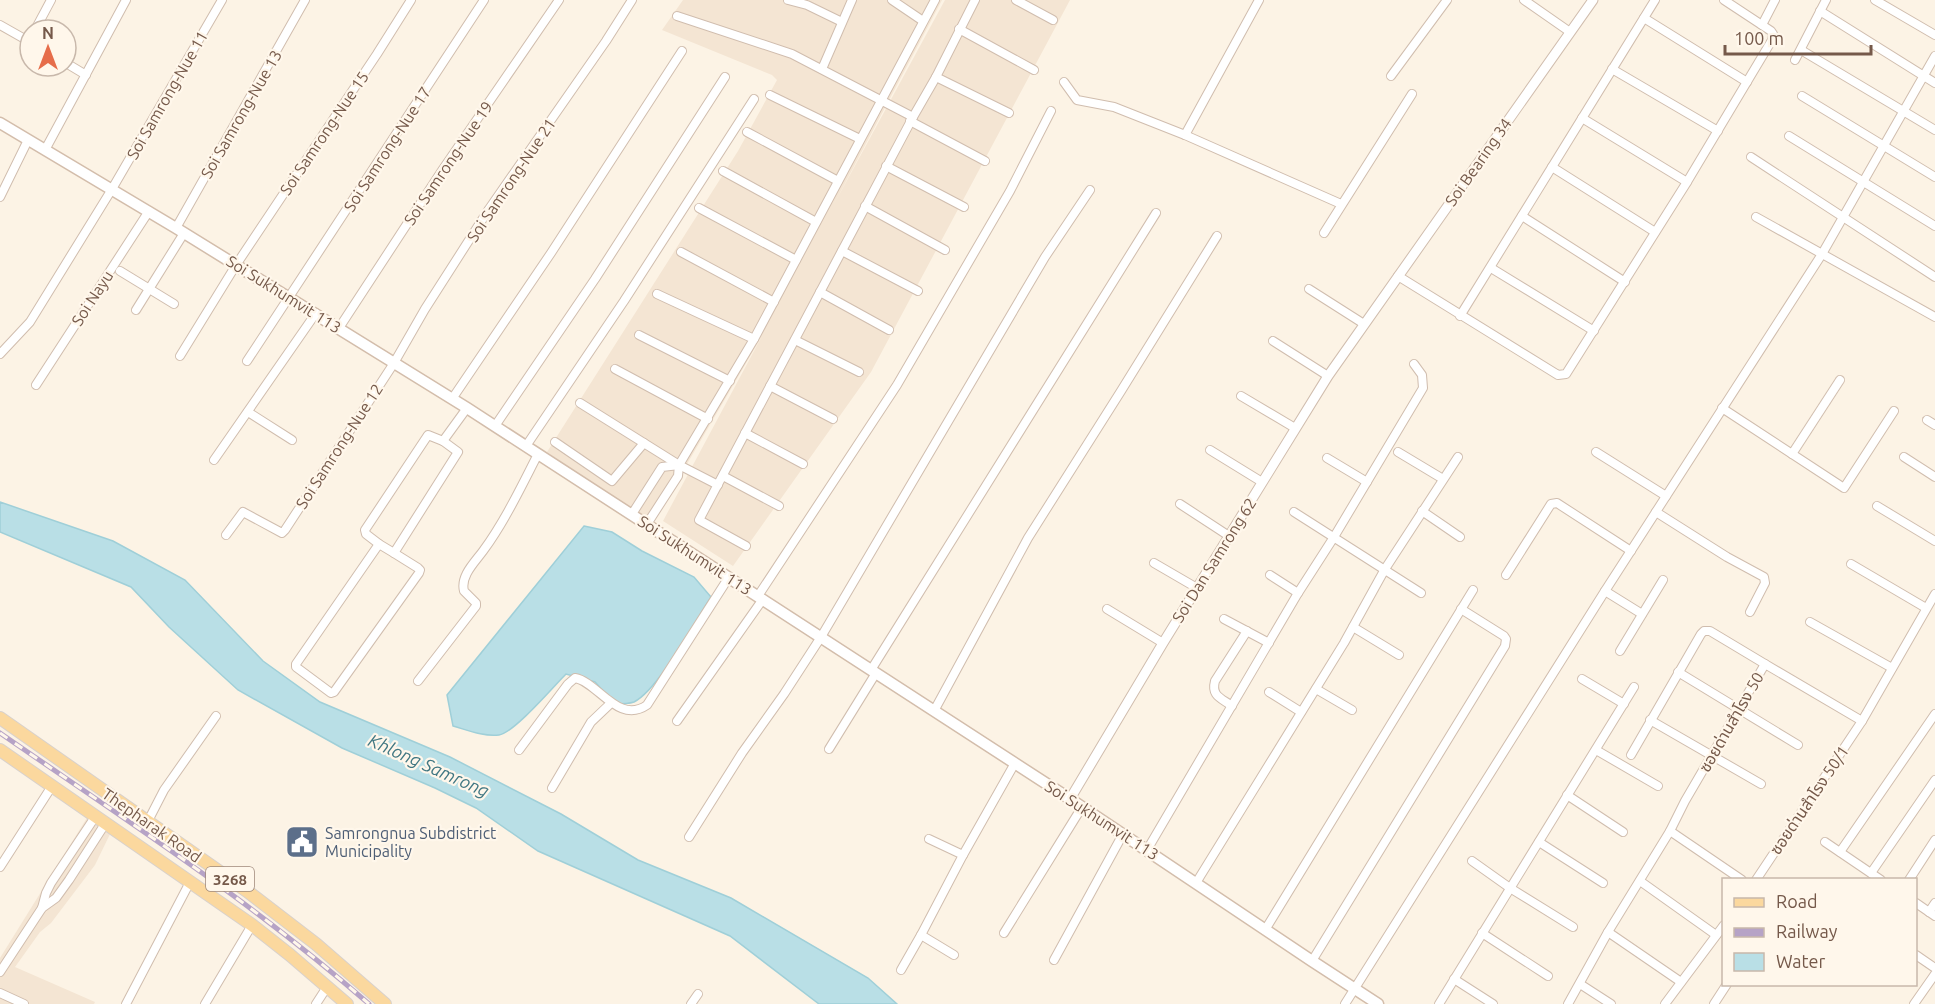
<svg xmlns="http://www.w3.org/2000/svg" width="1935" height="1004" font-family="Ubuntu,'Noto Sans Thai',sans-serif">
  <rect width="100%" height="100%" fill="#fcf3e5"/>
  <g fill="#f4e5d3">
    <path d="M683,0H942L833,206L945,0H1070L871,372L733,566L663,521L762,336L653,522L621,503L547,452L738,151L777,80L772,75L662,30Z"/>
    <path d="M90,813L111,832L95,865L51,923L40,932L15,967L95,1002L94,1004H0V958Z"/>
  </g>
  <g fill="#b9dfe6" stroke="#9fcfd8" stroke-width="1.5">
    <path d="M0,502L113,541L185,580L263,661L320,702L450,757L561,814L638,860L731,898L868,978L897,1004H819L730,936L538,851L476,808L435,788L342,748L238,690L169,627L131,587L0,532Z"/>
    <path d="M584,526L612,532L642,551L694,577L711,597C694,623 659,689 634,702C628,704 621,704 615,704L595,682L566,674C554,686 514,733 499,735C484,737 467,730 453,726L447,695Z"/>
  </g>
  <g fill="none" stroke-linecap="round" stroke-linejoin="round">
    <g stroke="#d0bdae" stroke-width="10">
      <g id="minor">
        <path d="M788,0L807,5L842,22"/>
        <path d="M892,0L923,21"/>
        <path d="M1016,0L1053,20"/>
        <path d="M1524,0L1570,32"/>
        <path d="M1875,0L1935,35"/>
        <path d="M1820,11L1935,83"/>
        <path d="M677,16L792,54L913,117"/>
        <path d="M1644,18L1747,82"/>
        <path d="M0,25L30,42"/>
        <path d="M1762,25L1775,0"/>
        <path d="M959,29L1034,70"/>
        <path d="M35,30L51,0"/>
        <path d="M1801,50L1935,130"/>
        <path d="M1795,60L1826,0"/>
        <path d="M66,63L86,75"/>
        <path d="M822,69L852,0"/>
        <path d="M1612,69L1718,131"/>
        <path d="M1391,76L1447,0"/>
        <path d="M936,77L1009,113"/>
        <path d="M1064,82L1077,100L1114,107L1185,135L1341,204"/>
        <path d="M770,95L860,139"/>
        <path d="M1802,96L1935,177"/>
        <path d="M1582,118L1687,182"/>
        <path d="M910,121L985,161"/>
        <path d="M747,132L838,181"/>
        <path d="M1185,135L1259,0"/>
        <path d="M1789,136L1935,226"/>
        <path d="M45,150L126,0"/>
        <path d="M1751,157L1935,277"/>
        <path d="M886,166L964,207"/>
        <path d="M1552,167L1655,232"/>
        <path d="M723,171L816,222"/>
        <path d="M0,197L28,140"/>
        <path d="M865,206L945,250"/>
        <path d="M699,208L796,260"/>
        <path d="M1522,216L1625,282"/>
        <path d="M1756,217L1935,317"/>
        <path d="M176,228L305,0"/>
        <path d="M1324,233L1412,94"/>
        <path d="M842,251L918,291"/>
        <path d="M681,252L774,302"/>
        <path d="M1491,268L1594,331"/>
        <path d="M120,271L174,304"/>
        <path d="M1398,276L1558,375L1566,374L1687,182L1772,40L1773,34L1771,31L1724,0"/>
        <path d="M1309,289L1364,324"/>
        <path d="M820,292L889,330"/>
        <path d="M136,310L184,233"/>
        <path d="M1460,316L1655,0"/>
        <path d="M339,328L443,169L559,0"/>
        <path d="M639,335L730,381"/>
        <path d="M754,339L935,0"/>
        <path d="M795,340L859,372"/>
        <path d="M1273,341L1328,376"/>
        <path d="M0,354L30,322L112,189L222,0"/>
        <path d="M180,356L236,265L377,54L411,0"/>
        <path d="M247,361L484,0"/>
        <path d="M615,369L708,419"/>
        <path d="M36,385L149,211"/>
        <path d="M770,386L833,419"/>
        <path d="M1241,396L1295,428"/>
        <path d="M452,399L551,253L682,51"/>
        <path d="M580,403L679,465L718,485"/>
        <path d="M1722,408L1844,488L1894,411"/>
        <path d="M248,412L292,440"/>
        <path d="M1927,420L1935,425"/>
        <path d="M495,426L595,279L725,77"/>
        <path d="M745,433L803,464"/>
        <path d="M428,435L443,441L458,452L394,553L418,568L420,570L419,573L334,692L331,693L296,667V664L379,544L366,534L365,530Z"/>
        <path d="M443,441L467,408"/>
        <path d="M555,442L612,481L644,443"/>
        <path d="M526,446L624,301L754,99"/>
        <path d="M1210,450L1262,482"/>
        <path d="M1398,452L1443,479"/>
        <path d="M1596,452L1666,496"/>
        <path d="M1792,454L1840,380"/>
        <path d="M1904,457L1935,477"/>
        <path d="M1327,458L1367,482"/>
        <path d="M214,460L316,313"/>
        <path d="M723,476L779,506"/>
        <path d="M1180,504L1229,536"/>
        <path d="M1877,506L1935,541"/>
        <path d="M1422,511L1460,537"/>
        <path d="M1294,512L1421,593"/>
        <path d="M1656,512L1727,557L1764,577L1765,583L1750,612"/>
        <path d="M632,514L662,467L679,465"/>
        <path d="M647,524L678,476L679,465L754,339L657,294"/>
        <path d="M226,535L243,512L282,533L285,530L394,363L425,309L489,209L606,41L632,0"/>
        <path d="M379,544L394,553"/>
        <path d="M746,546L699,520L913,117L936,77L975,0"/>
        <path d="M1154,563L1197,588"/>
        <path d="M1851,564L1926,608"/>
        <path d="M1270,575L1298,593"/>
        <path d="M1506,575L1551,504L1557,503L1631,551"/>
        <path d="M1605,591L1642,614"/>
        <path d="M758,596L897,385L1010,191L1051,111"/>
        <path d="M1107,609L1163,643"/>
        <path d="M1224,619L1269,643"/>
        <path d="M1810,622L1892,668"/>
        <path d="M1353,627L1399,655"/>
        <path d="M1620,651L1663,580"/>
        <path d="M871,670L1156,213"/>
        <path d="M1678,672L1798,745"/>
        <path d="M1582,679L1624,704"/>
        <path d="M418,681L476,606V603L464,591C460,576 475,562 483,551C505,521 521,487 538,454"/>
        <path d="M1316,689L1352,710"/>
        <path d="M1269,692L1301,712"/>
        <path d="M1232,706C1221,698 1211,696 1215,681L1247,631"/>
        <path d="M934,711L1028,538L1121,391L1217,236"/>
        <path d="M1650,720L1761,784"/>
        <path d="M677,721L763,599"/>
        <path d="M829,749L876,673"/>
        <path d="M519,750L568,684L575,678C598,682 618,725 647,705L729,577"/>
        <path d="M1596,750L1658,786"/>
        <path d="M1631,755L1701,634L1704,631H1710L1765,664"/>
        <path d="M552,788L591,722L611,703"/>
        <path d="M1567,795L1623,832"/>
        <path d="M148,821L164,790L216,716"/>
        <path d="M1670,831L1742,880"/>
        <path d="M689,837L742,753L784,694L821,637L1045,257L1090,190"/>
        <path d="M929,839L963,855"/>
        <path d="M1539,842L1603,883"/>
        <path d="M1825,842L1881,880"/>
        <path d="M1147,850L1298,593L1334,537L1423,388L1422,375L1414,364"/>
        <path d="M1840,852L1935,714"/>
        <path d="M1472,861L1510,888L1573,927"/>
        <path d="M0,867L52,786"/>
        <path d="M1871,873L1935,780"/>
        <path d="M1756,880L1862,721"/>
        <path d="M1909,880L1935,840"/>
        <path d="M1640,881L1716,935"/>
        <path d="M1196,883L1344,643L1385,569L1458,457"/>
        <path d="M1916,903L1935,916"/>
        <path d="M42,908L46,893L51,883L95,817"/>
        <path d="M1929,912L1935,903"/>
        <path d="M1265,930L1473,590"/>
        <path d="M1608,932L1681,982"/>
        <path d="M1004,933L1082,807"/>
        <path d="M1482,933L1548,976"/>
        <path d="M954,955L921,935L963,855L1015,763"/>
        <path d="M1916,955L1935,968"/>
        <path d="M1054,960L1123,834"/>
        <path d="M1312,961L1505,646L1506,639L1504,636L1461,609"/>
        <path d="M901,970L921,935"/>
        <path d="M0,972L42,908L56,898L69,880L105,824"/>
        <path d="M1454,979L1493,1004"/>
        <path d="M1580,984L1611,1004"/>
        <path d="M0,993L24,1004"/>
        <path d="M126,1004L190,882"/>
        <path d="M205,1004L252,925"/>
        <path d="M316,1004L327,987"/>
        <path d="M691,1004L698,994"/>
        <path d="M1345,1004L1605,591L1822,254L1935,56"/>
        <path d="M1439,1004L1634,687"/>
        <path d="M1568,1004L1608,932L1670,831L1685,801L1765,664L1862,721L1935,594"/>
        <path d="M1665,1004L1724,925"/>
        <path d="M1714,1004L1727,984"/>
        <path d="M1914,1004L1935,974"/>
      </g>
    </g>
    <g stroke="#d0bdae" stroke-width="11">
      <path id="tertiary" d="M1070,799L1163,643L1328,376L1593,0"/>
    </g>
    <g stroke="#d3bdab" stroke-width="13">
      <path id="secondary" d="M0,123L176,228L467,408L1070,799L1312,961L1378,1004"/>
    </g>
    <g stroke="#d8d1cc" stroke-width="14">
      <g id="primary">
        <path d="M0,718L247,891L316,944L385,1004"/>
        <path d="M0,750L252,925L290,955L347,1004"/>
      </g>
    </g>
    <use href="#minor" stroke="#fff" stroke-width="8"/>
    <use href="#tertiary" stroke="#fff" stroke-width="9"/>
    <use href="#secondary" stroke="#fff" stroke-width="10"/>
    <use href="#primary" stroke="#fbd89e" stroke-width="12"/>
    <g stroke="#b6a3c6" stroke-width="5">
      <path id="rail" d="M0,733C126,820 254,903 369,1004"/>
    </g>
    <use href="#rail" stroke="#fff7eb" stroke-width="3" stroke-dasharray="9" stroke-linecap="butt"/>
  </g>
  <defs>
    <g id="civic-square" transform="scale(1.725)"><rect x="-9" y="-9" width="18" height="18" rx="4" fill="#5c6f8a" stroke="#fff7eb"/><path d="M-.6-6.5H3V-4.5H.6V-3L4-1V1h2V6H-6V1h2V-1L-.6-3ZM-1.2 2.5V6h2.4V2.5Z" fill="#fff"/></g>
  </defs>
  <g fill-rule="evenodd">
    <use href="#civic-square" x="302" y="842"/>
  </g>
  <g text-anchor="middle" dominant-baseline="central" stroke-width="4.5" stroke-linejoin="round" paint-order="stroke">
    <rect fill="#fff7eb" stroke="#9e887a" stroke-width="1.5" x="206" y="867" width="48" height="24" rx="4.5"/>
    <g font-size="15" font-weight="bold" fill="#75594a">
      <text x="230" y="879">3268</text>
    </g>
    <g font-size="16" fill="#75594a" stroke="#fff7eb">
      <text transform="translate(167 95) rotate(-60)">Soi Samrong-Nue 11</text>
      <text transform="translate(241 114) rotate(-60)">Soi Samrong-Nue 13</text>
      <text transform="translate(324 133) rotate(-56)">Soi Samrong-Nue 15</text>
      <text transform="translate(387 149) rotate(-57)">Soi Samrong-Nue 17</text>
      <text transform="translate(1478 162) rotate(-55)">Soi Bearing 34</text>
      <text transform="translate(448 163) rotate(-56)">Soi Samrong-Nue 19</text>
      <text transform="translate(511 180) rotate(-56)">Soi Samrong-Nue 21</text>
      <text transform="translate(284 294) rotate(32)">Soi Sukhumvit 113</text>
      <text transform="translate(92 298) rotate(-57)">Soi Nayu</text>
      <text transform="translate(339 446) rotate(-57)">Soi Samrong-Nue 12</text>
      <text transform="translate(695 555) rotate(33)">Soi Sukhumvit 113</text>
      <text transform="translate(1214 560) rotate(-58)">Soi Dan Samrong 62</text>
      <text transform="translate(1731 722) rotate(-60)">ซอยด่านสำโรง 50</text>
      <text transform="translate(1809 800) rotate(-56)">ซอยด่านสำโรง 50/1</text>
      <text transform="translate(1102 820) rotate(33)">Soi Sukhumvit 113</text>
      <text transform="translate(152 825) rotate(35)">Thepharak Road</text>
    </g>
    <g font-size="16" fill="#4e5e75" stroke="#fff7eb" text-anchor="start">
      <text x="325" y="833">Samrongnua Subdistrict<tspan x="325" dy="18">Municipality</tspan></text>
    </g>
    <g font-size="18" font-style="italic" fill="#417782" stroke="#fff7eb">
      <text transform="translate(429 765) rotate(24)">Khlong Samrong</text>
    </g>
  </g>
  <rect x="1722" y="878" width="195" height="108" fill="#fff7eb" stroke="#c8b8ab" stroke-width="1.5"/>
  <rect x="1734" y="898" width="30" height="9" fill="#fbd89e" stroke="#c8b8ab" stroke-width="1.5"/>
  <text x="1776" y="908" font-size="18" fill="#75594a">Road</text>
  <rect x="1734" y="928" width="30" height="9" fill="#b6a3c6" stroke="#c8b8ab" stroke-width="1.5"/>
  <text x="1776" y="938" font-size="18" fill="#75594a">Railway</text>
  <rect x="1734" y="953" width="30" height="18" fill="#b9dfe6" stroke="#c8b8ab" stroke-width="1.5"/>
  <text x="1776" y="968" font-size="18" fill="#75594a">Water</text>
  <g transform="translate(48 48)"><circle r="28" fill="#fff7eb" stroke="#c8b8ab" stroke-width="1.5"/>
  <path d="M0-4.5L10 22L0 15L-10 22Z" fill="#e66d4a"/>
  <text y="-9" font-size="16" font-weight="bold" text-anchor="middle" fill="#75594a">N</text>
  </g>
  <path d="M1725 45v9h146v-9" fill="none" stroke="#75594a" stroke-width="3"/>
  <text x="1734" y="45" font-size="18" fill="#75594a" stroke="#fff7eb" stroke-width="4.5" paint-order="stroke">100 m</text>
</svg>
